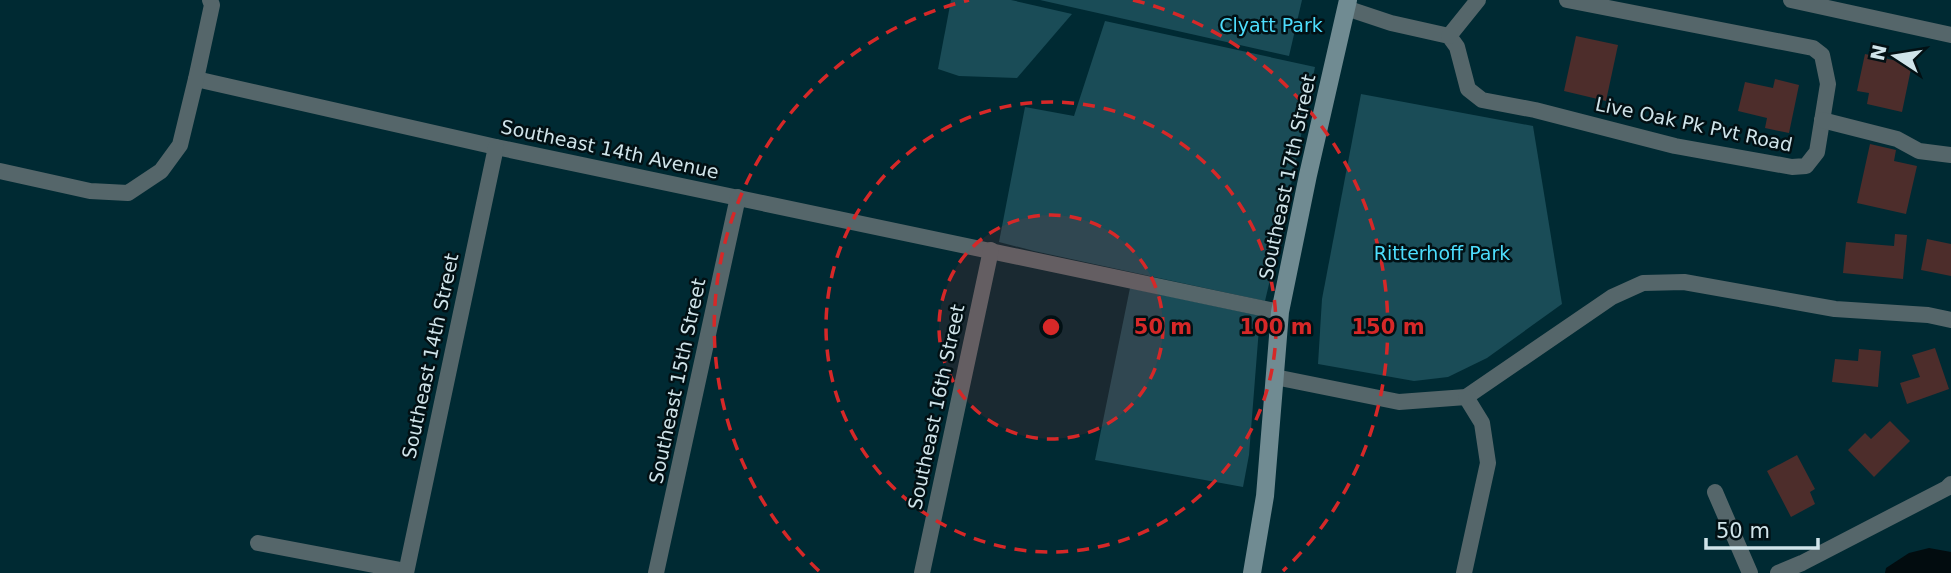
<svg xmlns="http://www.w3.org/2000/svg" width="1951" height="573" font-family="'DejaVu Sans',sans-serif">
  <rect width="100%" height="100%" fill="#002a33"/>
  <g fill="#1a4c57">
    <path d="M951,0H1011L1072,14L1017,78L959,76L938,69Z"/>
    <path d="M1040,0H1302L1289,56Z"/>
    <path d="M1105,21L1315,67L1282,229L1265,301L1034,251L999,242L1025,107L1074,116Z"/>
    <path d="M1361,94L1533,126L1562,304L1487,358L1448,377L1414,381L1318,364L1322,299Z"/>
    <path d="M1130,288L1261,316L1259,328L1249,455L1243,487L1095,460Z"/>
  </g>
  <path fill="#020c0f" d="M1929,548L1951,552V573H1885L1886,568L1909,553Z"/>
  <g fill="#4d2d2b">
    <path d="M1576,36L1618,45L1606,101L1564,91Z"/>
    <path d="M1865,54L1912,64L1902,112L1867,104L1869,93L1857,91Z"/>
    <path d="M1775,79L1799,85L1789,133L1765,128L1767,118L1738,111L1745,82L1773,88Z"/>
    <path d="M1870,144L1896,150L1894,161L1917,166L1906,214L1857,203Z"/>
    <path d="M1895,234L1907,235L1903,279L1843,273L1846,242L1894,246Z"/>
    <path d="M1927,239L1951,244V276L1921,270Z"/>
    <path d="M1935,348L1949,389L1907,404L1900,383L1920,377L1912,355Z"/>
    <path d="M1859,349L1881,351L1878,387L1832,382L1835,359L1858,361Z"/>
    <path d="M1890,421L1910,441L1874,477L1848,450L1865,433L1871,439Z"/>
    <path d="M1797,455L1815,489L1810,492L1815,504L1791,517L1767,471Z"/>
  </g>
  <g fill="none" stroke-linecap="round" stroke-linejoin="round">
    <g stroke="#55666a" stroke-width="16">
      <path d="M1791,0L1951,35"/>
      <path d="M1346,8L1391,23L1449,36L1457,47L1468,89L1482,100L1535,110L1675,146L1792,167L1806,166L1817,152L1828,84L1822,55L1813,48L1567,0"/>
      <path d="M1449,36L1478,0"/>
      <path d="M196,79L496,147L1280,312"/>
      <path d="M1822,120L1897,139L1919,151L1951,155"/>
      <path d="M0,171L90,191L128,193L161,171L180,145L196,79L212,5L210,0"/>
      <path d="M1275,377L1399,402L1466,397L1612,297L1643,283L1684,282L1835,309L1928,315L1951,320"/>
      <path d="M1715,492L1750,573"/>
      <path d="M258,543L406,571"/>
      <path d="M406,573L496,147"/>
      <path d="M656,573L738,197"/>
      <path d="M922,573L991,250"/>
      <path d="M1464,573L1488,463L1482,423L1466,397"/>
      <path d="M1778,573L1802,563L1947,488L1951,484"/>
    </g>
    <path stroke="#708b92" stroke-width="18" d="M1252,573L1265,496L1280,312L1308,175L1348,0"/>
  </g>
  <circle cx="1051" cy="327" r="112" fill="#d62828" fill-opacity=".12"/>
  <g fill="none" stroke="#d62828" stroke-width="3.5" stroke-dasharray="12 9">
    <circle cx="1051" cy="327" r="112"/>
    <circle cx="1051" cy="327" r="225"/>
    <path d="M819 571A337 337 0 0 1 969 0M1133 0A337 337 0 0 1 1283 571"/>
  </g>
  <g text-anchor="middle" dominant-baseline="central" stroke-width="5" stroke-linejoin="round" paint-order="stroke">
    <g font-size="19" fill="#4edefd" stroke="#021014">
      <text x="1271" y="25">Clyatt Park</text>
      <text x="1442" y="253">Ritterhoff Park</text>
    </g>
    <g font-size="19" fill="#d0e4ea" stroke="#021014">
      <text transform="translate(1694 124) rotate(12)">Live Oak Pk Pvt Road</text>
      <text transform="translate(610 149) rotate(12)">Southeast 14th Avenue</text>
      <text transform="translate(1287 177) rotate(-78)">Southeast 17th Street</text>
      <text transform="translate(430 356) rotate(-78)">Southeast 14th Street</text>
      <text transform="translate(677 381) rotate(-78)">Southeast 15th Street</text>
      <text transform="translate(936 407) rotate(-78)">Southeast 16th Street</text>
    </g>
  </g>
  <circle cx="1051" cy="327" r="10" fill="#d62828" stroke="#021014" stroke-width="3.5"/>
  <g font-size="21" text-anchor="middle" font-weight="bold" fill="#d62828" stroke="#021014" stroke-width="5" stroke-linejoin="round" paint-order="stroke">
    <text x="1163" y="334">50 m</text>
    <text x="1276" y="334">100 m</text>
    <text x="1388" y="334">150 m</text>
  </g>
  <g transform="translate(1895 56) rotate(282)" stroke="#021014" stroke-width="5" paint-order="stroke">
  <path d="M0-5L12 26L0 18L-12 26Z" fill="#d0e4ea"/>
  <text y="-10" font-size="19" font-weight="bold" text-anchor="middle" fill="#d0e4ea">N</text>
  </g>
  <path d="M1706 538v10h112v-10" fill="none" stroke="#d0e4ea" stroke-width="3.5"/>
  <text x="1716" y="538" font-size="21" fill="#d0e4ea" stroke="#021014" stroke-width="5" paint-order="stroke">50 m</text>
</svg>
